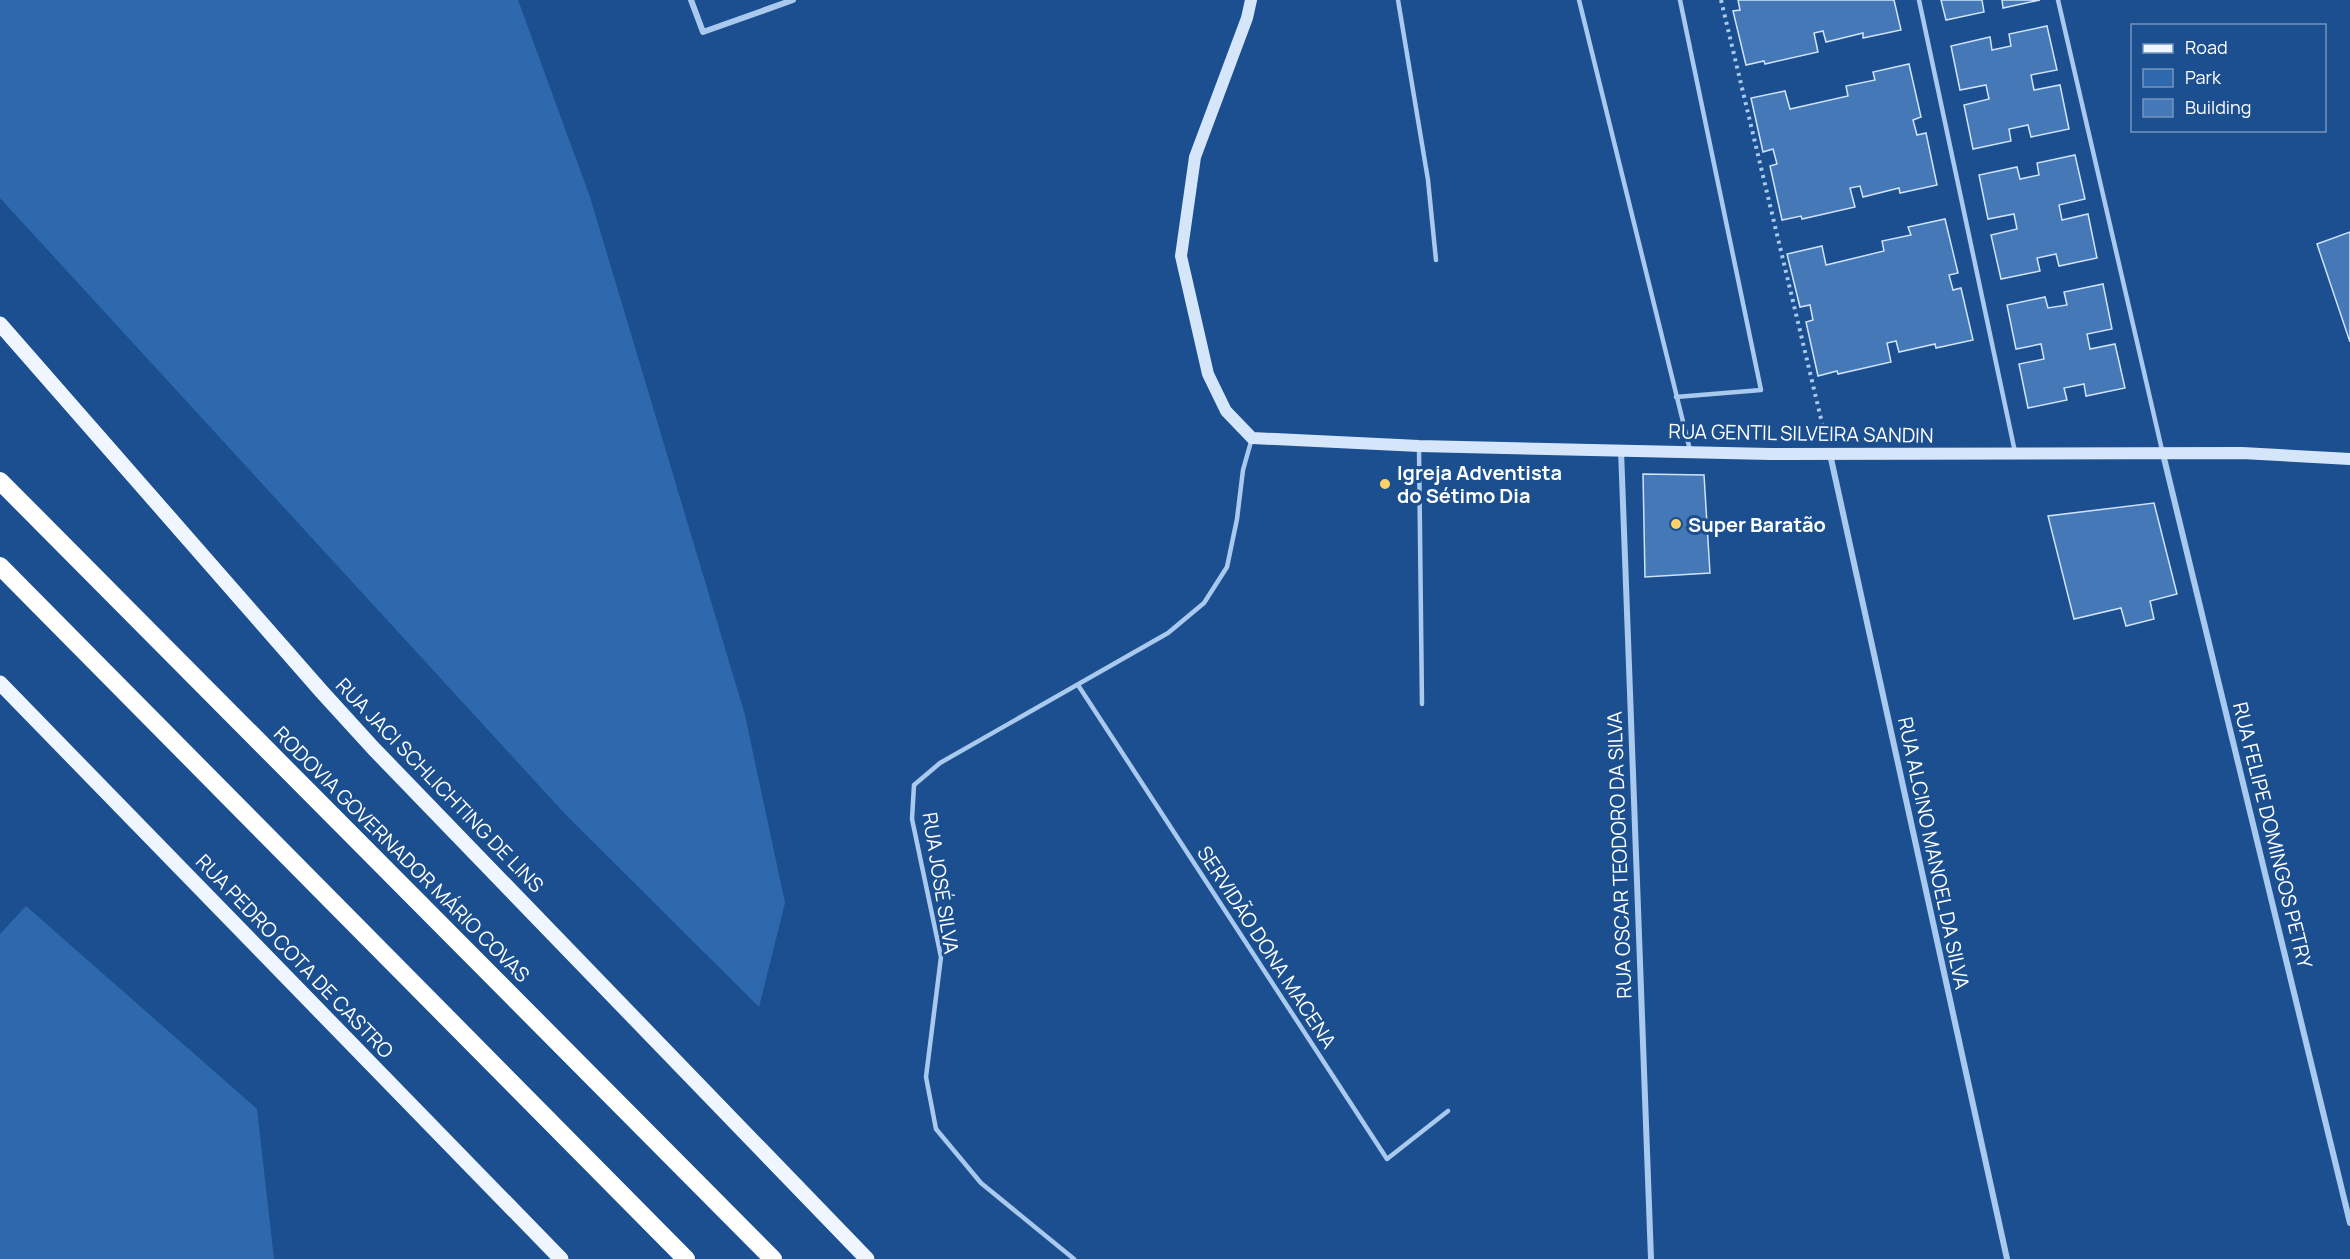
<svg xmlns="http://www.w3.org/2000/svg" width="2350" height="1259" font-family="Manrope,sans-serif">
  <rect width="100%" height="100%" fill="#1b4f8f"/>
  <g fill="#2e69ad">
    <path d="M0,0H518L590,197L745,715L785,903L759,1007L566,815L0,198Z"/>
    <path d="M26,906L257,1109L274,1259H0V934Z"/>
  </g>
  <g fill="#4478b7" stroke="#cfe3fa" stroke-width="1.5">
    <path d="M1738,0H1894L1901,30L1863,38V33L1826,42L1823,31L1814,33L1818,52L1765,64L1764,61L1746,65L1733,11L1740,10Z"/>
    <path d="M1941,0H1982L1984,12L1946,20Z"/>
    <path d="M2002,0H2040L2003,8Z"/>
    <path d="M2047,26L2057,70L2031,75L2034,90L2060,85L2069,129L2031,137L2028,125L2009,129L2011,141L1973,149L1964,105L1989,99L1986,85L1960,90L1951,46L1990,37L1992,50L2011,46L2009,34Z"/>
    <path d="M1909,64L1921,117L1913,120L1917,135L1926,133L1937,185L1900,193L1899,188L1863,197L1860,186L1850,188L1855,207L1802,219L1801,216L1782,220L1770,166L1777,164L1773,149L1763,152L1751,98L1785,91L1790,109L1848,96L1846,86L1875,80L1873,72Z"/>
    <path d="M2075,155L2085,199L2059,205L2062,220L2088,214L2097,258L2059,266L2056,254L2037,258L2040,271L2001,279L1991,235L2017,229L2014,214L1988,219L1979,175L2017,167L2020,179L2039,175L2037,163Z"/>
    <path d="M1945,219L1958,273L1949,275L1953,290L1961,288L1973,340L1936,348L1935,344L1899,352L1896,341L1887,343L1891,362L1838,374L1837,371L1818,376L1806,322L1813,320L1810,305L1800,307L1787,254L1822,246L1826,265L1884,251L1882,241L1911,235L1908,227Z"/>
    <path d="M2350,232V342L2317,244Z"/>
    <path d="M2103,284L2112,329L2087,334L2090,349L2115,344L2125,388L2086,396L2084,384L2064,388L2067,400L2028,408L2019,364L2044,359L2041,344L2016,349L2007,305L2045,297L2048,308L2067,305L2064,292Z"/>
    <path d="M1643,474L1704,475L1710,573L1645,577Z"/>
    <path d="M2154,503L2177,594L2150,601L2154,619L2126,626L2121,608L2074,619L2048,516Z"/>
  </g>
  <g fill="none" stroke-linecap="round" stroke-linejoin="round">
    <path stroke="#a9c9ee" stroke-width="4" stroke-dasharray="3 4.5" stroke-linecap="butt" d="M1721,0L1823,427"/>
    <g stroke="#a9c9ee" stroke-width="4.5">
      <path d="M1398,0L1428,180L1436,260"/>
      <path d="M1579,0L1690,450"/>
      <path d="M1919,0L2015,452"/>
      <path d="M2058,0L2162,450"/>
      <path d="M1676,397L1761,390L1680,0"/>
      <path d="M1419,449L1422,704"/>
      <path d="M1078,685L1387,1159L1448,1111"/>
      <path d="M1074,1259L981,1183L936,1129L926,1077L941,957L912,819L914,785L940,763L1168,633L1204,603L1227,567L1237,519L1243,470L1252,438"/>
    </g>
    <g stroke="#a9c9ee" stroke-width="6">
      <path d="M691,0L703,32L793,0"/>
      <path d="M1621,450L1651,1259"/>
      <path d="M1830,454L2007,1259"/>
      <path d="M2163,454L2350,1223"/>
    </g>
    <path stroke="#d6e6fa" stroke-width="12" d="M1251,0L1247,18L1195,157L1181,256L1208,374L1226,411L1252,438L1419,446L1770,454L2242,453L2350,459"/>
    <g stroke="#f0f6ff" stroke-width="15">
      <path d="M0,324L322,692L374,749L867,1259"/>
      <path d="M0,683L561,1259"/>
    </g>
    <g stroke="#fff" stroke-width="18">
      <path d="M0,481L773,1259"/>
      <path d="M0,566L686,1259"/>
    </g>
  </g>
  <g fill="#ffd166" stroke="#1b4f8f" stroke-width="2">
    <circle cx="1385" cy="484" r="6"/>
    <circle cx="1676" cy="524" r="6"/>
  </g>
  <g text-anchor="middle" dominant-baseline="central" stroke-width="6" stroke-linejoin="round" paint-order="stroke">
    <g font-size="20" fill="#fff" stroke="#1b4f8f">
      <text transform="translate(1801 433) rotate(1)">RUA GENTIL SILVEIRA SANDIN</text>
      <text transform="translate(440 785) rotate(46)">RUA JACI SCHLICHTING DE LINS</text>
      <text transform="translate(2273 835) rotate(76)">RUA FELIPE DOMINGOS PETRY</text>
      <text transform="translate(1934 853) rotate(78)">RUA ALCINO MANOEL DA SILVA</text>
      <text transform="translate(402 854) rotate(45)">RODOVIA GOVERNADOR MÁRIO COVAS</text>
      <text transform="translate(1619 855) rotate(-92)">RUA OSCAR TEODORO DA SILVA</text>
      <text transform="translate(941 883) rotate(81)">RUA JOSÉ SILVA</text>
      <text transform="translate(1267 947) rotate(57)">SERVIDÃO DONA MACENA</text>
      <text transform="translate(295 956) rotate(46)">RUA PEDRO COTA DE CASTRO</text>
    </g>
    <g font-size="20" font-weight="bold" fill="#fff" stroke="#1b4f8f" text-anchor="start">
      <text x="1397" y="472">Igreja Adventista<tspan x="1397" dy="23">do Sétimo Dia</tspan></text>
      <text x="1688" y="524">Super Baratão</text>
    </g>
  </g>
  <rect x="2131" y="24" width="195" height="108" fill="#1b4f8f" stroke="#7695bc" stroke-width="1.5"/>
  <rect x="2143" y="44" width="30" height="9" fill="#f0f6ff" stroke="#7695bc" stroke-width="1.5"/>
  <text x="2185" y="54" font-size="18" fill="#ffffff">Road</text>
  <rect x="2143" y="69" width="30" height="18" fill="#2e69ad" stroke="#7695bc" stroke-width="1.5"/>
  <text x="2185" y="84" font-size="18" fill="#ffffff">Park</text>
  <rect x="2143" y="99" width="30" height="18" fill="#4478b7" stroke="#7695bc" stroke-width="1.5"/>
  <text x="2185" y="114" font-size="18" fill="#ffffff">Building</text>
</svg>
